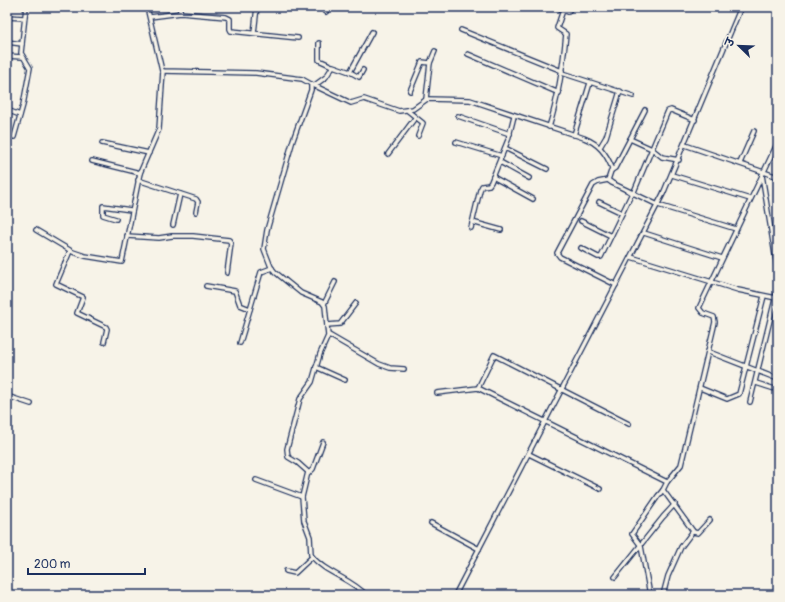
<svg xmlns="http://www.w3.org/2000/svg" width="785" height="602" font-family="Pangolin,'Playpen Sans Deva',sans-serif">
  <rect width="100%" height="100%" fill="#f7f3e8"/>
  <filter id="ink" filterUnits="userSpaceOnUse"><feTurbulence type="fractalNoise" baseFrequency=".025" numOctaves="2"/><feDisplacementMap in="SourceGraphic" scale="8" xChannelSelector="R" yChannelSelector="G"/><feConvolveMatrix kernelMatrix="1 2 1 2 8 2 1 2 1" color-interpolation-filters="sRGB"/></filter>
  <g filter="url(#ink)">
    <g fill="none" stroke-linecap="round" stroke-linejoin="round">
      <g stroke="#1b2f5e" stroke-width="6">
        <g id="minor">
          <path d="M147,7L162,71L256,73L302,79L311,84V90L293,140L267,230L264,249L271,267L275,272L301,293L322,302L325,306L328,336L320,354L312,382L300,399L287,449L288,457L298,463L308,472L302,497L304,521L310,537L311,555C324,573 351,578 366,595"/>
          <path d="M180,7V13"/>
          <path d="M317,7L322,8L326,12"/>
          <path d="M556,7L568,12L571,7"/>
          <path d="M7,17L24,18"/>
          <path d="M150,17L181,13L226,17L230,19V29L231,31L298,38"/>
          <path d="M461,30L562,71"/>
          <path d="M254,33L257,7"/>
          <path d="M7,42L22,44"/>
          <path d="M319,43V60L332,66"/>
          <path d="M468,54L559,93"/>
          <path d="M7,56L22,57"/>
          <path d="M350,72L359,77L363,70"/>
          <path d="M562,73L633,96"/>
          <path d="M311,84L351,103L364,99L399,111L413,109L427,99L470,100L584,138C599,144 606,153 612,168L608,180L612,183L658,205L736,229"/>
          <path d="M315,85L326,77L333,66L350,72L372,32"/>
          <path d="M410,91L422,62L430,63"/>
          <path d="M426,99L430,63L435,51"/>
          <path d="M7,110L20,115"/>
          <path d="M408,111L423,123L418,136"/>
          <path d="M458,116L510,134"/>
          <path d="M549,127C559,96 563,66 566,34L557,28L563,10"/>
          <path d="M574,135L590,83"/>
          <path d="M14,137L23,105L30,68L21,53L26,7"/>
          <path d="M630,139L652,149L662,157L679,160"/>
          <path d="M456,142L502,156"/>
          <path d="M102,143L149,153"/>
          <path d="M685,145L778,177"/>
          <path d="M600,147L606,137L620,91"/>
          <path d="M505,148L547,169"/>
          <path d="M388,154L415,118"/>
          <path d="M92,161L140,173"/>
          <path d="M500,162L529,178"/>
          <path d="M740,163L754,131"/>
          <path d="M612,170L615,168L645,110"/>
          <path d="M672,175L750,199"/>
          <path d="M762,175L778,273"/>
          <path d="M493,177L533,199"/>
          <path d="M138,180L196,199L198,202L196,212"/>
          <path d="M608,180L598,182L593,185L557,253L560,257L616,285"/>
          <path d="M633,194L668,111L671,110L695,120"/>
          <path d="M599,202L622,213"/>
          <path d="M116,219L103,215V206L131,210"/>
          <path d="M581,221L611,236"/>
          <path d="M472,222L501,230"/>
          <path d="M173,225L180,194"/>
          <path d="M471,228L480,190L482,186L489,185L491,182L508,140L514,116"/>
          <path d="M36,230L73,252L85,256L122,262L140,173L159,129L163,71"/>
          <path d="M644,233L722,258"/>
          <path d="M127,236L159,238L172,236H193L229,240L231,243L227,273"/>
          <path d="M581,248L598,257H601L632,193"/>
          <path d="M70,251L56,284L83,297L77,313L106,327L107,329L104,342"/>
          <path d="M631,257L738,290L776,298"/>
          <path d="M206,286L235,291L240,305L250,309"/>
          <path d="M324,304L335,282"/>
          <path d="M327,325L340,324L356,303"/>
          <path d="M329,335L379,364L390,368L404,369"/>
          <path d="M240,343L261,272L272,268"/>
          <path d="M709,352L778,379"/>
          <path d="M316,367L345,380"/>
          <path d="M756,383L778,390"/>
          <path d="M478,388L494,355L629,424"/>
          <path d="M700,388L727,399L739,394L764,296"/>
          <path d="M437,393L478,388L667,482"/>
          <path d="M7,396L31,404"/>
          <path d="M750,402L778,287"/>
          <path d="M529,454L600,489"/>
          <path d="M308,474L313,469L323,442"/>
          <path d="M256,480L302,497"/>
          <path d="M431,523L479,549"/>
          <path d="M693,532L698,533L710,520"/>
          <path d="M286,571L295,573L312,557"/>
          <path d="M615,577L663,517L675,504"/>
          <path d="M455,595L663,194L741,7"/>
          <path d="M650,595L641,546L632,534L658,496L663,490"/>
          <path d="M663,595L668,576L681,547L693,531L663,490L667,482L681,465L715,322L714,317L703,313L699,308L778,142"/>
        </g>
      </g>
      <use href="#minor" stroke="#f7f3e8" stroke-width="3.5"/>
    </g>
  </g>
  <rect width="785" height="602" fill="none" stroke="#f7f3e8" stroke-width="24"/>
  <rect x="12" y="12" width="761" height="578" fill="none" stroke="#1b2f5e" stroke-width="1.5" filter="url(#ink)"/>
  <g transform="translate(739 46) rotate(293)" stroke="#f7f3e8" stroke-width="3" paint-order="stroke">
  <path d="M0-3L7 15L0 10L-7 15Z" fill="#1b2f5e"/>
  <text y="-6" font-size="11" font-weight="bold" text-anchor="middle" fill="#1b2f5e">उ</text>
  </g>
  <path d="M28 568v6h117v-6" fill="none" stroke="#1b2f5e" stroke-width="2"/>
  <text x="34" y="568" font-size="12" fill="#1b2f5e" stroke="#f7f3e8" stroke-width="3" paint-order="stroke">200 m</text>
</svg>
